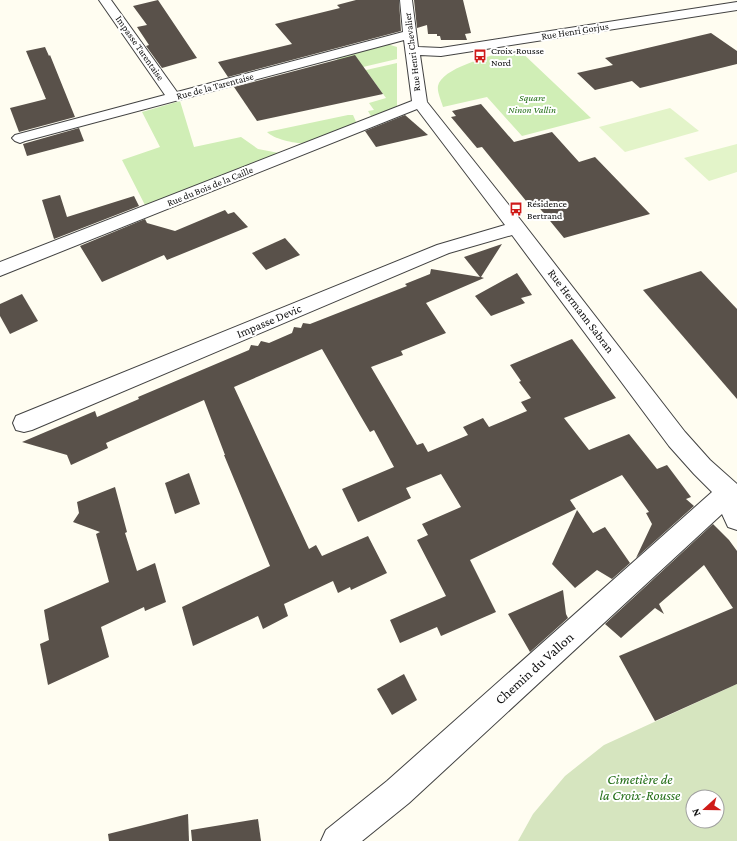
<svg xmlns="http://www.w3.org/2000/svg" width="737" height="841" font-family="'Crimson Pro',serif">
  <rect width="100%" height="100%" fill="#fffdf1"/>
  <g fill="#d0eeb6">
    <path d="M387,44L397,47V59L346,71L336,58Z"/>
    <path d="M517,48L591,118L522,136L487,97L443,107C441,100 437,92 438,86C442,66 500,54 517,48Z"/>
    <path d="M397,63V108L372,118L368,111L374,110L369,103L386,98L368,73L346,78L344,75Z"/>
    <path d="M180,101L194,147L241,137L258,149L284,154L147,209L122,160L160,147L142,112Z"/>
    <path d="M348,115H353L357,124C344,130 324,140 311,143C300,145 275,140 267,132Z"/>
  </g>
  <path fill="#d6e5bf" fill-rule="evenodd" d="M737,684V841H518L533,814L565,776L604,745ZM693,797H717V821H693Z"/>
  <g fill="#e3f4c9">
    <path d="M670,108L699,131L625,152L599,127Z"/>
    <path d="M737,144V172L709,181L684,158Z"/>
  </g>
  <g fill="#59514a">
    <path d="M158,0L197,58L162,68L146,46L149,45L137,27L147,25L133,6Z"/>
    <path d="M356,0H399L401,31L228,77L218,62L292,44L275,24L340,8L337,5Z"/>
    <path d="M414,0H463L471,33L465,34L467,40H441L440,36H437V34H428L427,25L417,28Z"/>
    <path d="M711,33L737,51V64L640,88L632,81L595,90L577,73L613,65L605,58Z"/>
    <path d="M45,47L49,56L50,55L75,117L19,132L10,108L46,99L26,51Z"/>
    <path d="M355,55L383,94L257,121L234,87Z"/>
    <path d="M481,104L514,142L552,132L579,162L595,157L650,214L564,238L537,205L531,207L482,147L477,148L451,117L456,116L452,111Z"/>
    <path d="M405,115L428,135L376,147L365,131Z"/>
    <path d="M79,128L84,141L27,156L23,144Z"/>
    <path d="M60,195L67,217L134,196L139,206L54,239L42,200Z"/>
    <path d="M225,210L228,214L234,212L248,227L167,260L164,255L102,282L80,246L145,219L147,223L175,231Z"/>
    <path d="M285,238L300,255L266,270L252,253Z"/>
    <path d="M502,244L481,277L484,278L426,303L446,333L401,351L403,355L371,367L417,445L423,443L428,452L468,435L463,427L483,418L489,427L527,411L521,402L531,398L519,382L521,381L510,365L572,339L616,398L564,418L589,450L629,434L657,469L667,465L691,497L686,499L694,506L636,558L652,524L646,513L649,512L622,475L570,500L576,509L470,560L496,612L441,636L437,627L400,643L390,620L446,596L417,540L428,535L422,524L461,507L441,474L406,488L411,498L358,522L342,489L394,467L374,430L370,432L360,415L322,349L234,387L309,549L316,545L322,556L368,536L387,573L351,590L350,587L338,593L333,581L284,604L288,616L263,629L258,616L193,646L182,607L270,566L224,455H225L204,400L106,443L108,448L71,465L67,455L22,442L95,411L97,417L139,399L138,397L249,350L251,345L258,346L261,341L269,343L292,333L294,327L301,328L303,323L310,324L407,286L405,284L430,274L431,269L480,277L464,257Z"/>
    <path d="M701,271L737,309V399L643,290Z"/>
    <path d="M517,273L532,295L521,298L525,303L491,316L475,296Z"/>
    <path d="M22,294L38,321L10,334L0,316V304Z"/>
    <path d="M189,473L200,504L175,514L165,483Z"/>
    <path d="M115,487L127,532L125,533L137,571L155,563L166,602L145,611L144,607L101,627L109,657L48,685L40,644L49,640L44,610L109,582L96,534L100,532L73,522L79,513L77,502Z"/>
    <path d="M577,510L593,533L605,527L630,563L612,579L597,570L575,588L552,564Z"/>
    <path d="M713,524L729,540L737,551V684L655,721L619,656L733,608L704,565L659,604L664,614L655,608L621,638L605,624Z"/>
    <path d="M563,590L566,614L568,618L530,652L508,614Z"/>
    <path d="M404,674L417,700L392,715L377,689Z"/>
    <path d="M188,814L189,841H109L108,834Z"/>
    <path d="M258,819L261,841H192L191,830Z"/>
  </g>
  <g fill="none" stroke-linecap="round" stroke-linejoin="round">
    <g stroke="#424242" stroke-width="2">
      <path id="minor" d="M99,0H111L177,92L403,32L400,0H412L418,47L441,48L737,2V10L441,56L420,55L427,102L523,223L685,432L710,460L737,484V530L728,527L722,514L409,803L362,841H321L326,830L387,781L712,492L694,474L669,446L512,235L449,253L32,430L24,432L16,430L13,423L16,416L437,245L505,225L417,109L0,276V262L412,101L404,40L25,141L20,143L15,141L12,138L15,135L165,95Z"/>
    </g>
    <use href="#minor" fill="#fff" fill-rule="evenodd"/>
  </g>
  <defs>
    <g id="bus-bare" transform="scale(1.08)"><path d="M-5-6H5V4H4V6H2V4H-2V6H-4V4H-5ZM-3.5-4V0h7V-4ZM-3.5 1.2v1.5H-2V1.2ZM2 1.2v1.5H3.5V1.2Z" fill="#cf1b18" stroke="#fff" stroke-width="2.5" paint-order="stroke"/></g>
  </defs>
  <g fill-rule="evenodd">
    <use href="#bus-bare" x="480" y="56"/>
    <use href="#bus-bare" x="516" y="209"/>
  </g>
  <g text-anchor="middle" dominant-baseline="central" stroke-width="4" stroke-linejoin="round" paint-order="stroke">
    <g font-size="10" fill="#0f0f0f" stroke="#fff">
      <text transform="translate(575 31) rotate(-9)">Rue Henri Gorjus</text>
      <text transform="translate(140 48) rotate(55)">Impasse Tarentaise</text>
      <text transform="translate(412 52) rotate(-97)">Rue Henri Chevalier</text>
      <text transform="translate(215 86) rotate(-15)">Rue de la Tarentaise</text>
      <text transform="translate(210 186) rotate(-22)">Rue du Bois de la Caille</text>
    </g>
    <g font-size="10" fill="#0f0f0f" stroke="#fff" text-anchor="start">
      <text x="491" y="50">Croix-Rousse<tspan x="491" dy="12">Nord</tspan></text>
      <text x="527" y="203">Résidence<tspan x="527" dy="12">Bertrand</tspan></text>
    </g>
    <g font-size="10" font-style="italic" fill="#246f18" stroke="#fff">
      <text x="532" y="97">Square<tspan x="532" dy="12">Ninon Vallin</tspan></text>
    </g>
    <g font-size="12" fill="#0f0f0f" stroke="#fff">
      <text transform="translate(581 311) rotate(53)">Rue Hermann Sabran</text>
      <text transform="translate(269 321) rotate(-23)">Impasse Devic</text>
    </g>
    <g font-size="14" fill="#0f0f0f" stroke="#fff">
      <text transform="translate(534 668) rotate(-42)">Chemin du Vallon</text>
    </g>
    <g font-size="14" font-style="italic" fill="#246f18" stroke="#fff">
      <text x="640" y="779">Cimetière de<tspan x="640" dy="16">la Croix-Rousse</tspan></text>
    </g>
  </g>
  <g transform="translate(705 809) rotate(249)"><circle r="19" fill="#ffffff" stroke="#9f9f9f"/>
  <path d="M0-3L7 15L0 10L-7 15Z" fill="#cf1b18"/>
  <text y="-6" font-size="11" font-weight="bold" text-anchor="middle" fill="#0f0f0f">N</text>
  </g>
</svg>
